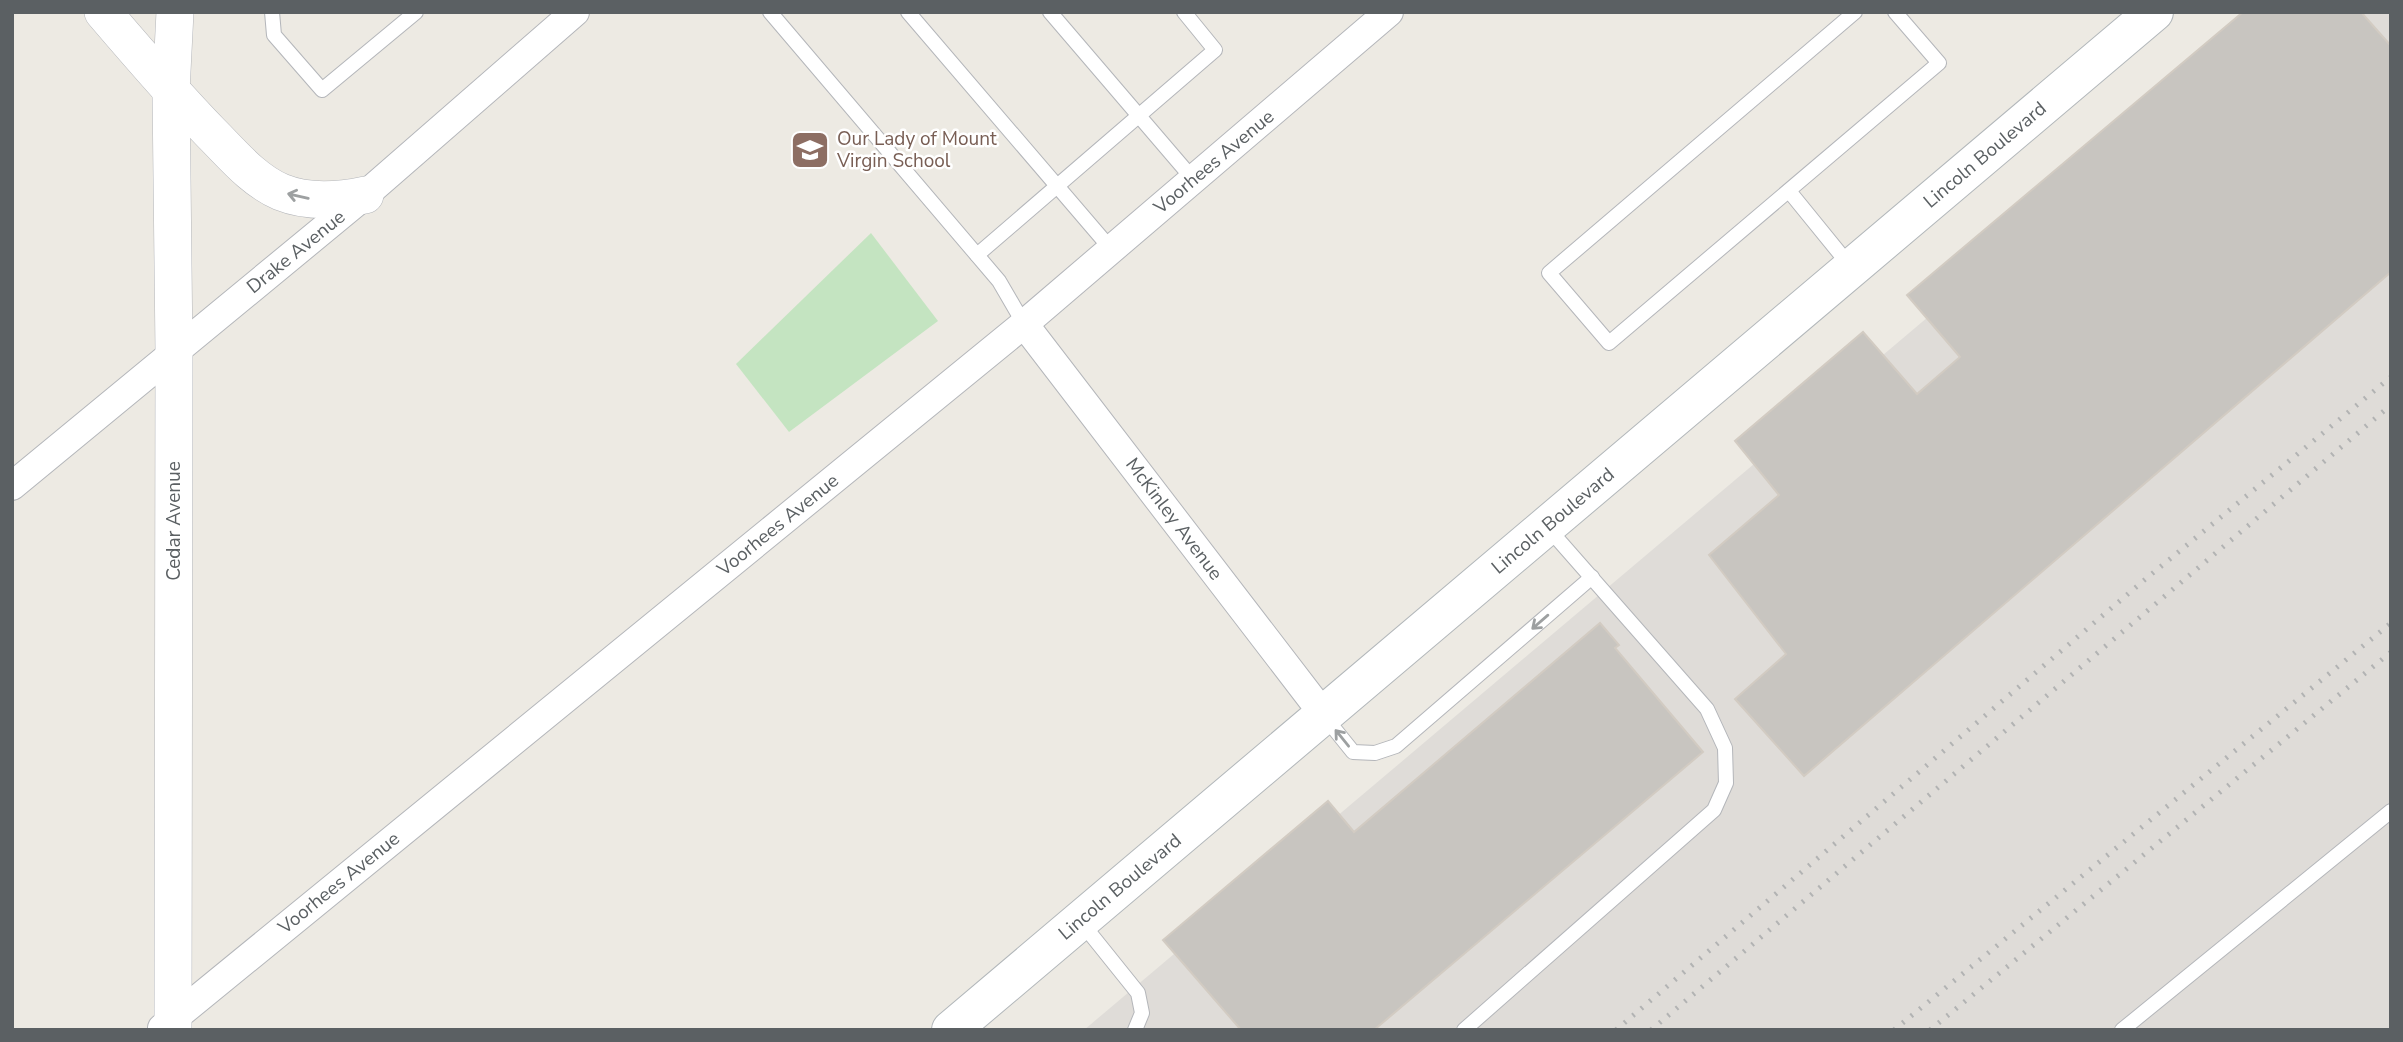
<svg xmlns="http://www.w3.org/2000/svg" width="2403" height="1042" font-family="'Nunito Sans',sans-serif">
  <rect width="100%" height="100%" fill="#edeae3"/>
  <path fill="#dfdcd8" d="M2289,12H2391V1030H1084Z"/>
  <path fill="#c4e4c1" d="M871,233L938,321L789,432L736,364Z"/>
  <g fill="#c8c5c0" stroke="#d2cbc2" stroke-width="2">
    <path d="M2243,12H2361L2391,46V272L1804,776L1735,699L1786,654L1709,555L1779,495L1735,441L1863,332L1917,394L1960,357L1907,295Z"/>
    <path d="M1600,623L1619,645L1615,648L1703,752L1374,1030H1241L1163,940L1328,801L1354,832Z"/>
  </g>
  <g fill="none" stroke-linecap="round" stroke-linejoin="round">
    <g stroke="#b4b6ba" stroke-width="16">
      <g id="service">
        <path d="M272,12L274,35L322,90L416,12"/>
        <path d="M770,12L999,281L1024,324"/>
        <path d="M908,12L1111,249"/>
        <path d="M1050,12L1193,179"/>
        <path d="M1855,12L1549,273L1609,343L1939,63L1895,12"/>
        <path d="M1789,191L1850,266"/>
        <path d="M977,255L1215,50L1184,12"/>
        <path d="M1324,716L1353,752L1375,753L1396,746L1592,577"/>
        <path d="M1081,922L1138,993L1142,1013L1135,1030"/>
        <path d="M1464,1030L1714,810L1726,783L1725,748L1707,709L1548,528"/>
        <path d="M2122,1030L2391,811"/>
      </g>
    </g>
    <g stroke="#b4b6ba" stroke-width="30">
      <g id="minor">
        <path d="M1024,324L1324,715"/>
        <path d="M12,486L365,195L575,12"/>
        <path d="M162,1028L1024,324L1389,12"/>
      </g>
    </g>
    <g stroke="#b4b6ba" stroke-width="38">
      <g id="tertiary">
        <path d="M103,12C138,53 173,94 211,133C232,154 253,180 281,192C308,203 337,201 365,195"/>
        <path d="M173,1030L174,351L171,91L175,12"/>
      </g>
    </g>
    <g stroke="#b2b7ba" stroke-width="40">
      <path id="secondary" d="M951,1030L2154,12"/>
    </g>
    <use href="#service" stroke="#fff" stroke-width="14"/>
    <use href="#minor" stroke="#fff" stroke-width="28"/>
    <use href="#tertiary" stroke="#fff" stroke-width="37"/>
    <use href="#secondary" stroke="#fff" stroke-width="38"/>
    <g stroke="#b2b3b3" stroke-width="5" stroke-dasharray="2 9" stroke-linecap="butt">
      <path d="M1616,1030L2142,582L2391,377"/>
      <path d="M1651,1030L2391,405"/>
      <path d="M1894,1030L2391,623"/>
      <path d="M1930,1030L2391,652"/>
    </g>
  </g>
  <defs><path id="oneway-shaft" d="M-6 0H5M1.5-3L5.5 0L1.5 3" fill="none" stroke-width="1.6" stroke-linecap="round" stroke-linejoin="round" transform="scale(1.75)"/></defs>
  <g stroke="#9da0a1">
    <use href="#oneway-shaft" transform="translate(298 196) rotate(-167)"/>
    <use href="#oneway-shaft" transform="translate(1540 622) rotate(139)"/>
    <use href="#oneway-shaft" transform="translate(1342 738) rotate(-129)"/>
  </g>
  <defs>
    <g id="school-square" transform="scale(2.0125)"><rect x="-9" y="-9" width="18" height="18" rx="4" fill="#8d6e63" stroke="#fff"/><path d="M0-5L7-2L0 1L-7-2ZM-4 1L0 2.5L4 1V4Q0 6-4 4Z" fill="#fff"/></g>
  </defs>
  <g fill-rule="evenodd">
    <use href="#school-square" x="810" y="150"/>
  </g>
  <g text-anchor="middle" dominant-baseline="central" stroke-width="5" stroke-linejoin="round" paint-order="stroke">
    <g font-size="19" fill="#785e54" stroke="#fff" text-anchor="start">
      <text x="837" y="139">Our Lady of Mount<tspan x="837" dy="22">Virgin School</tspan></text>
    </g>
    <g font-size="19" fill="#5b6063" stroke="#fff">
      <text transform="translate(1985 155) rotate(-40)">Lincoln Boulevard</text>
      <text transform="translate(1214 162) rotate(-40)">Voorhees Avenue</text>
      <text transform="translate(296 252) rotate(-39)">Drake Avenue</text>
      <text transform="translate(1174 519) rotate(53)">McKinley Avenue</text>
      <text transform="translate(174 521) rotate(-90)">Cedar Avenue</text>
      <text transform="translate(1553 521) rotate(-40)">Lincoln Boulevard</text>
      <text transform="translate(778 525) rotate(-39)">Voorhees Avenue</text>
      <text transform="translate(339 883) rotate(-39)">Voorhees Avenue</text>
      <text transform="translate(1120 887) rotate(-40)">Lincoln Boulevard</text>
    </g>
  </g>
  <rect width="2403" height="1042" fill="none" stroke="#5b6063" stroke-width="28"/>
</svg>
